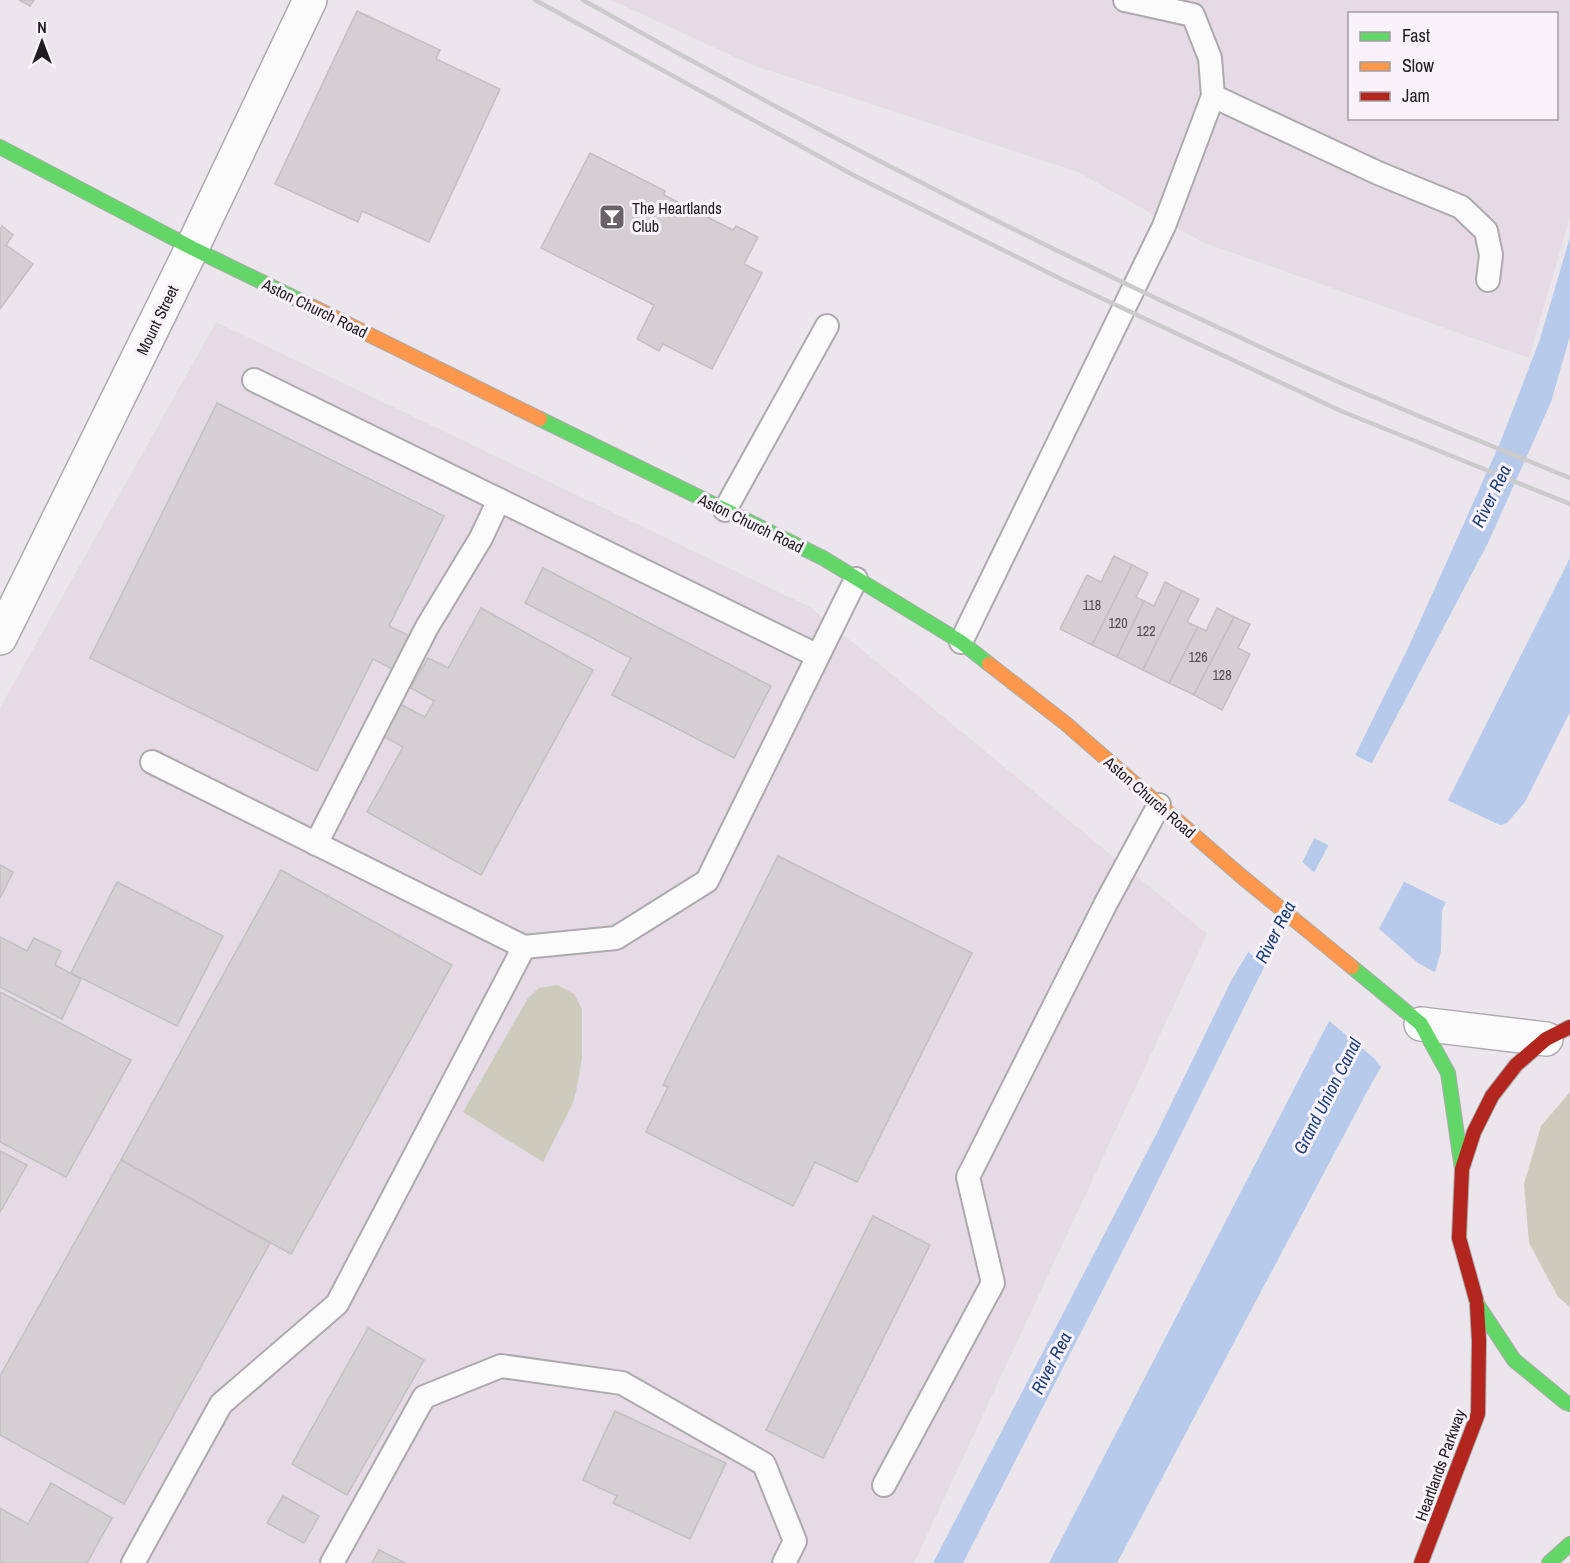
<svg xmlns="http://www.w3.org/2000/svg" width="1570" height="1563" font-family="'Archivo Narrow',sans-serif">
  <rect width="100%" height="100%" fill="#ebe6ec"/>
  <g fill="#e5dae6" fill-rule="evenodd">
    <path d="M611,0H1570V217L1529,358L1202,242L1078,172L752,65ZM1350,14H1556V118H1350Z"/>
    <path d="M216,322L810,607L1207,934L914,1563H0V708Z"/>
  </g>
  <g fill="#cdccbc">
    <path d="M558,985L574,994L582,1009V1058L576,1092L572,1105L543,1162L463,1112L528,998L539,988Z"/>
    <path d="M1570,1092V1307L1558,1297L1529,1243L1524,1184L1541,1126Z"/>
  </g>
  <g fill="#b7caeb">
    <path d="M1570,237V336L1551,402L1488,543L1258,979L1141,1215L963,1563H933L1157,1133L1232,979L1300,867L1408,648L1500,443L1540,339Z"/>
    <path d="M1570,558V712L1525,802L1507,823L1484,831L1442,910L1441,951L1434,976L1369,1088L1117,1563H1049L1326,1027L1447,802Z"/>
  </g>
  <g fill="#ebe6ec">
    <path d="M1353,754L1375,765L1332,847L1312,837Z"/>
    <path d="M1445,799L1504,827L1486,833L1449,904L1401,880Z"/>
    <path d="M1300,860L1317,875L1268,968L1246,950Z"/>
    <path d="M1377,927L1418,963L1438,974L1383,1070L1375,1059L1327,1019Z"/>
  </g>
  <g fill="#d4cfd2" stroke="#c3bfc1" stroke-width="1.5">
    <path d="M19,0H34L30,6Z"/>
    <path d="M357,11L440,50L436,59L500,89L429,242L362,211L358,222L275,184Z"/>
    <path d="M590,153L665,191L664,195L733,230L736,226L758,237L744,264L762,273L712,369L663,344L659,351L637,339L654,305L541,248Z"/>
    <path d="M2,226L13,235L6,245L33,264L0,309V230Z"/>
    <path d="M217,403L444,516L389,626L410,636L394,670L373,659L317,771L90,658Z"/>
    <path d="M1114,556L1132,565L1092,645L1060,629L1087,575L1101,582Z"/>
    <path d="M1132,565L1148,573L1136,597L1144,601L1117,657L1092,645Z"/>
    <path d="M543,568L771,686L734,758L612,695L631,658L525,603Z"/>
    <path d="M1165,582L1182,591L1143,670L1117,657L1144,601L1154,606Z"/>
    <path d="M1182,591L1199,599L1187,622L1198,627L1169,683L1143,670Z"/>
    <path d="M481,608L593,670L481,875L367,812L403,747L383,736L400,704L425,717L434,701L411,688L428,658L448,668Z"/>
    <path d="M1217,608L1234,617L1194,695L1169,683L1198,627L1206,631Z"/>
    <path d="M1234,617L1250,624L1238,648L1250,654L1222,710L1194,695Z"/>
    <path d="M778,856L972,953L857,1182L815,1162L793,1206L646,1132L668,1087L663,1085Z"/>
    <path d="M0,865L13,872L0,898Z"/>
    <path d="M281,870L452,965L291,1254L121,1160Z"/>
    <path d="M117,882L223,936L177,1026L71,973Z"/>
    <path d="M0,937L27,951L34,938L61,951L55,965L81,979L62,1019L0,987Z"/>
    <path d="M0,992L131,1060L66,1177L0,1142Z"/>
    <path d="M0,1151L27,1165L0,1212Z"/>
    <path d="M121,1160L270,1243L124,1504L0,1435V1376Z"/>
    <path d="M873,1216L930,1245L823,1458L766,1430Z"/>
    <path d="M368,1328L424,1360L347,1495L292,1464Z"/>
    <path d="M615,1411L726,1463L690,1539L613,1503L617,1496L583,1480Z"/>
    <path d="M51,1483L112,1518L87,1563H0V1508L28,1524Z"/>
    <path d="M283,1496L319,1516L304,1543L267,1523Z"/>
    <path d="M379,1550L405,1563H372Z"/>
  </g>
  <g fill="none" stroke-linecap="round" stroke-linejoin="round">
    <g stroke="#adaaae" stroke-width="26">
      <g id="lane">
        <path d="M1213,96L1378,173L1461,207L1486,231L1491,255L1488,280"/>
        <path d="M254,380L818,656"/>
        <path d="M725,510L827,326"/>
        <path d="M961,642L1164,226L1213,96L1210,58L1193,15L1125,0"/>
        <path d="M152,762L524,947"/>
        <path d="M316,844L427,627L481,538L499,500"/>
        <path d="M884,1485L993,1283L968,1177L1106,903L1159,805"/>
        <path d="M133,1563L221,1404L337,1304L524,947L616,938L707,881L856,579"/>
        <path d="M332,1563L424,1397L501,1366L622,1383L764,1464L795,1541L784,1563"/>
      </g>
    </g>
    <g stroke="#adaaae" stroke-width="36">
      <g id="street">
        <path d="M0,638L192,248L310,0"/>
        <path d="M1421,1024L1546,1039"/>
      </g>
    </g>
    <g stroke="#adaaae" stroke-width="16">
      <g id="fast">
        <path d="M0,147L192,248L313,307"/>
        <path d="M540,419L823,558L961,642L989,664"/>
        <path d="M1352,967L1421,1024L1448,1073L1462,1169"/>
        <path d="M1476,1299L1477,1304L1514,1360L1565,1402L1570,1404"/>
        <path d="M1549,1563L1570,1544"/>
      </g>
    </g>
    <g stroke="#adaaae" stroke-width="16">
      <g id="slow">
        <path d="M313,307L540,419"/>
        <path d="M989,664L1065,723L1241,876L1352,967"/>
      </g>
    </g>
    <g stroke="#adaaae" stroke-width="16">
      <g id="jam">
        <path d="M1476,1299L1459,1238L1462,1169L1474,1132L1492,1096L1516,1065L1546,1039L1570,1027"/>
        <path d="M1421,1563L1478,1414L1479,1341L1477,1305"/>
      </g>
    </g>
    <use href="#lane" stroke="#fcfbfc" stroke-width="22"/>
    <use href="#street" stroke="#fcfbfc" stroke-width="33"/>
    <use href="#fast" stroke="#63d668" stroke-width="14"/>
    <use href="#slow" stroke="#ff974d" stroke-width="14"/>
    <use href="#jam" stroke="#b3261e" stroke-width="14"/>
    <g stroke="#cccbcc" stroke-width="4.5">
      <path d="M535,0L855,176L1063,280L1341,411L1570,504"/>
      <path d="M583,0C810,129 1043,248 1280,356C1376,400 1473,438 1570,478"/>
    </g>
  </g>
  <defs>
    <g id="bar-square" transform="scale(1.35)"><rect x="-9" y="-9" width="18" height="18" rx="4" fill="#676367" stroke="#f9f2fb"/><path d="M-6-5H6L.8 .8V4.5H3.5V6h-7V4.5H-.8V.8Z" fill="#fff"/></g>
  </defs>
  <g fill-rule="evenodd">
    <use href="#bar-square" x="612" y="217"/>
  </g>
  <g text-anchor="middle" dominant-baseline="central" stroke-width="6" stroke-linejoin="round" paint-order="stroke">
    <g font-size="14" fill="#504c4f">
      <text x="1092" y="605">118</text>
      <text x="1118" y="623">120</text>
      <text x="1146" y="631">122</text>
      <text x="1198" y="657">126</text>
      <text x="1222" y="675">128</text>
    </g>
    <g font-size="16" fill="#201d20" stroke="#f9f2fb" text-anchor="start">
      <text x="632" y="208">The Heartlands<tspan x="632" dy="18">Club</tspan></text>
    </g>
    <g font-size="16" fill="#201d20" stroke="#f9f2fb">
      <text transform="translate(315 308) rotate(26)">Aston Church Road</text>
      <text transform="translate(157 320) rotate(-64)">Mount Street</text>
      <text transform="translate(751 523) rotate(26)">Aston Church Road</text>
      <text transform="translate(1150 797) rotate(41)">Aston Church Road</text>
      <text transform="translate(1440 1465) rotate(-70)">Heartlands Parkway</text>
    </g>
    <g font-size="18" font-style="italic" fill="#1c3f75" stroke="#f9f2fb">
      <text transform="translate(1491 496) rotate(-64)">River Rea</text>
      <text transform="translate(1275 932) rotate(-63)">River Rea</text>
      <text transform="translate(1327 1096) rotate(-63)">Grand Union Canal</text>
      <text transform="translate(1051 1363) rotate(-63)">River Rea</text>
    </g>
  </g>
  <rect x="1348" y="12" width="210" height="108" fill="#f9f2fb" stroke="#a29da3" stroke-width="1.5"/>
  <rect x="1360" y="32" width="30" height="9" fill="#63d668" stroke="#a29da3" stroke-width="1.5"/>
  <text x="1402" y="42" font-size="18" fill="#201d20">Fast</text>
  <rect x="1360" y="62" width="30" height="9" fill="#ff974d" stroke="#a29da3" stroke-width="1.5"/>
  <text x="1402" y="72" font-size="18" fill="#201d20">Slow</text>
  <rect x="1360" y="92" width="30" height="9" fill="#b3261e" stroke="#a29da3" stroke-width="1.5"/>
  <text x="1402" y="102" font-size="18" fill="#201d20">Jam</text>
  <g transform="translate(42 42)" stroke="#f9f2fb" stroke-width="4.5" paint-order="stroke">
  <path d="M0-4.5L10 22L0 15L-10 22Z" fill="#201d20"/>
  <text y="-9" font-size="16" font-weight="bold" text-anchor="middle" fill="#201d20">N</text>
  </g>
</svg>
